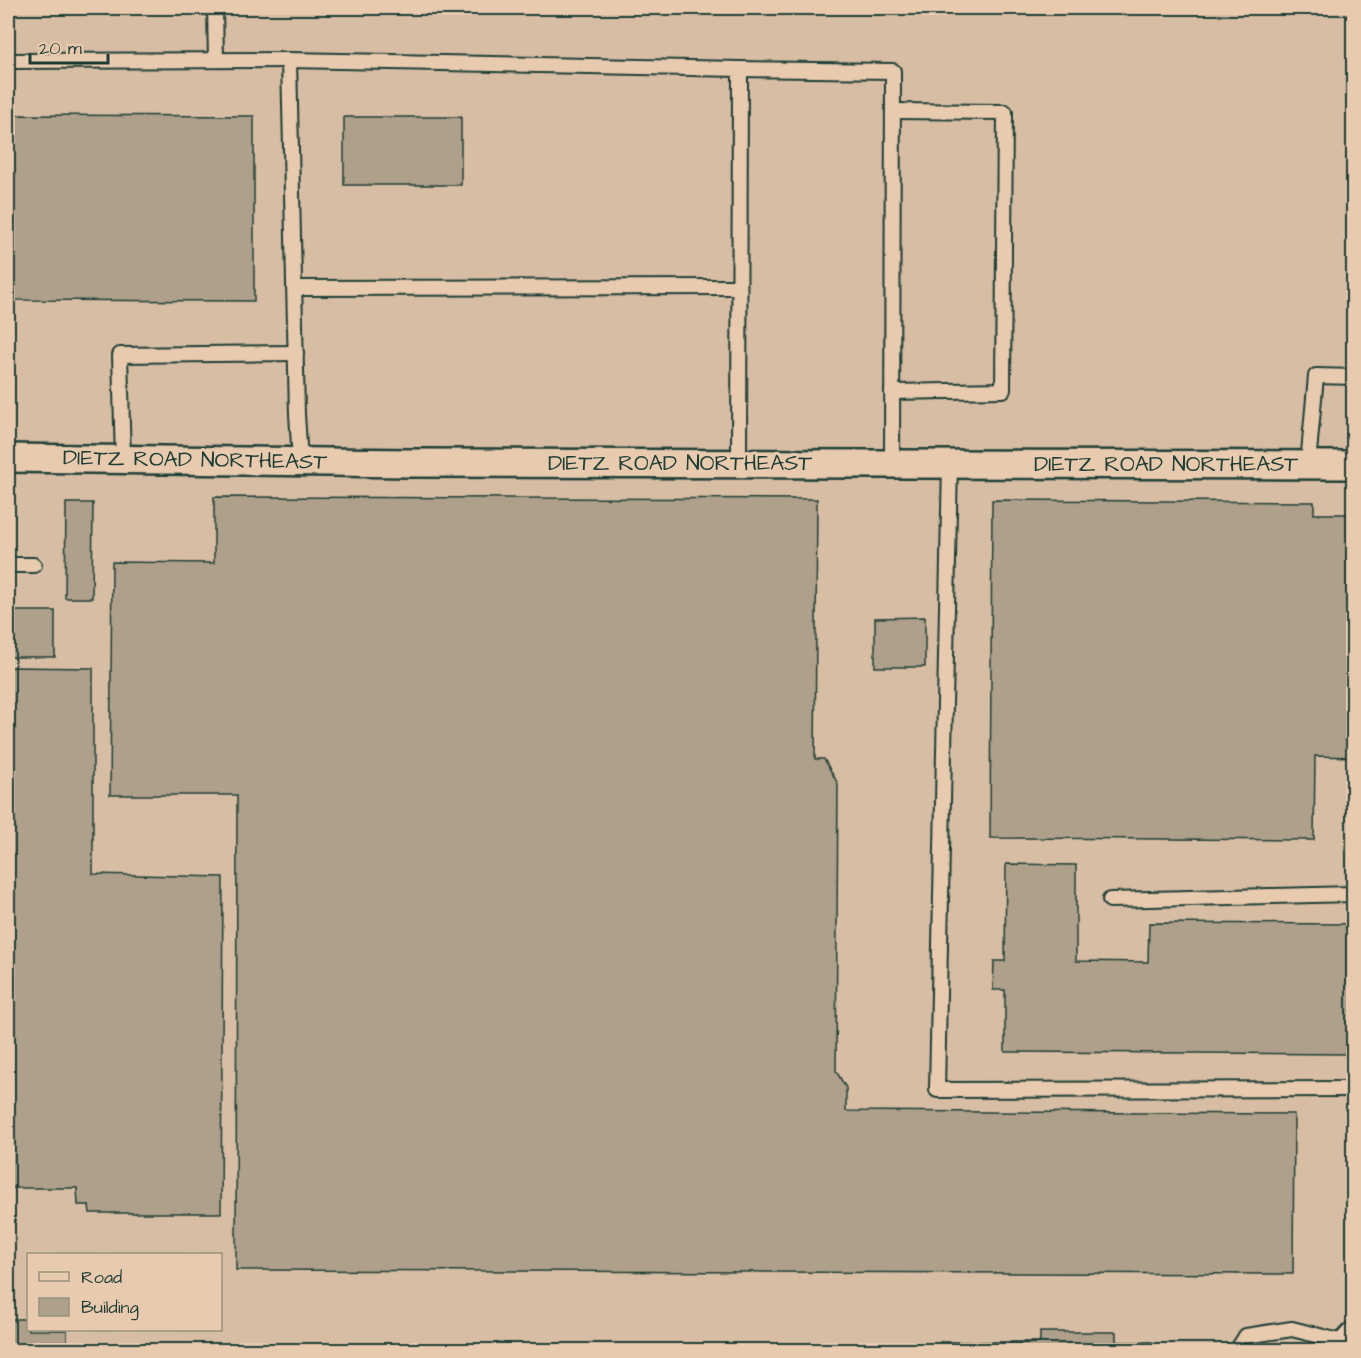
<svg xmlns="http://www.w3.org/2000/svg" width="1361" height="1358" font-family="'Architects Daughter',sans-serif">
  <rect width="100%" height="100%" fill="#e8caaf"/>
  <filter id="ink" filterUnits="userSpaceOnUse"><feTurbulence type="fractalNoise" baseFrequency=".0167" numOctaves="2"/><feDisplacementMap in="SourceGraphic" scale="12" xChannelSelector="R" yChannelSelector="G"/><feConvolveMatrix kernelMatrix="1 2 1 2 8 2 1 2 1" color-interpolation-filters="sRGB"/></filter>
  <g filter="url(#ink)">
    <path fill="#d7bda4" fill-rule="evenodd" d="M8,8H1353L1354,1336L1341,1350H8ZM28,1254H220V1330H28Z"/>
    <g fill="#aea08a" stroke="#1f3d34" stroke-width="1.5">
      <path d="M8,115L254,116V301L8,300Z"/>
      <rect x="344" y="117" width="117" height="68"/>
      <path d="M214,497L817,499L815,759H824L838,784L836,1071L846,1088V1111L1294,1114L1293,1274L236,1270L237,795H110L112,562L214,563Z"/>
      <path d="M992,500L1314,502V514H1354V757L1315,756L1314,840L990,838Z"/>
      <path d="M66,503H93L92,598H65Z"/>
      <rect x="8" y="611" width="47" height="46"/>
      <path d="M925,617V667H875V618Z"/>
      <path d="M10,667L93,668V874L223,877L221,1213H90L89,1205H78L77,1188H8Z"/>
      <path d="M1006,864L1076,865V961L1148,962L1149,923L1354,924V1054L1005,1052V990H993L994,961H1005Z"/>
      <path d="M8,1319H28V1330H67V1350H8Z"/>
      <path d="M1040,1332H1116V1342H1152V1350H940V1342H1040Z"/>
    </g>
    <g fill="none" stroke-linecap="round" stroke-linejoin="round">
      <g stroke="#1f3d34" stroke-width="18">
        <g id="lane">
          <path d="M215,8L216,60"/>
          <path d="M8,61L289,60"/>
          <path d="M740,69L893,71L892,463"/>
          <path d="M294,288L739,287"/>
          <path d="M892,392L1003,390L1005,112L893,111"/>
          <path d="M123,459L120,355L296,353"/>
          <path d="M300,461L297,414L289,60L740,69L739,463"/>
          <path d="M950,463L937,1090L1354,1089"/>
          <path d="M1308,464L1316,376L1354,377"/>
          <path d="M8,565H34"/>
          <path d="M1110,900L1354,894"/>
          <path d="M1237,1350L1246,1336L1292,1329L1347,1343"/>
        </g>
      </g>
      <g stroke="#1f3d34" stroke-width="32">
        <g id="street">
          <path d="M8,458L410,463L1354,465"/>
          <path d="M1341,1350L1354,1336"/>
        </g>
      </g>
      <use href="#lane" stroke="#e8caaf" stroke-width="14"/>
      <use href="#street" stroke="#e8caaf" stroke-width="27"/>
    </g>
  </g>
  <g text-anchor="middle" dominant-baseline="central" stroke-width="6" stroke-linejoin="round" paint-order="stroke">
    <g font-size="22" fill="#1f3d34" stroke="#e8caaf">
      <text transform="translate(195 460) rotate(1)">DIETZ ROAD NORTHEAST</text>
      <text x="680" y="463">DIETZ ROAD NORTHEAST</text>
      <text x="1166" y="464">DIETZ ROAD NORTHEAST</text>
    </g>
  </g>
  <rect width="1361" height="1358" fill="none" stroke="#e8caaf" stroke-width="30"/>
  <rect x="15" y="15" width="1331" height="1328" fill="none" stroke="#1f3d34" stroke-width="2" filter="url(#ink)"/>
  <rect x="27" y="1253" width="195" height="78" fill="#e8caaf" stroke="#98927e" stroke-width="1.5"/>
  <rect x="39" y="1272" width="30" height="9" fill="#e8caaf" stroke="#98927e" stroke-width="1.5"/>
  <text x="81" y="1283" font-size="18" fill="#1f3d34">Road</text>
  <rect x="39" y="1298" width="30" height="18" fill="#aea08a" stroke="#98927e" stroke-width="1.5"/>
  <text x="81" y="1313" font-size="18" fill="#1f3d34">Building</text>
  <path d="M30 54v9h78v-9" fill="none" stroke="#1f3d34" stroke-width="3"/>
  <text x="39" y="54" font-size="18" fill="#1f3d34" stroke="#e8caaf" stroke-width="4.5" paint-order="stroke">20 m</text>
</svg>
